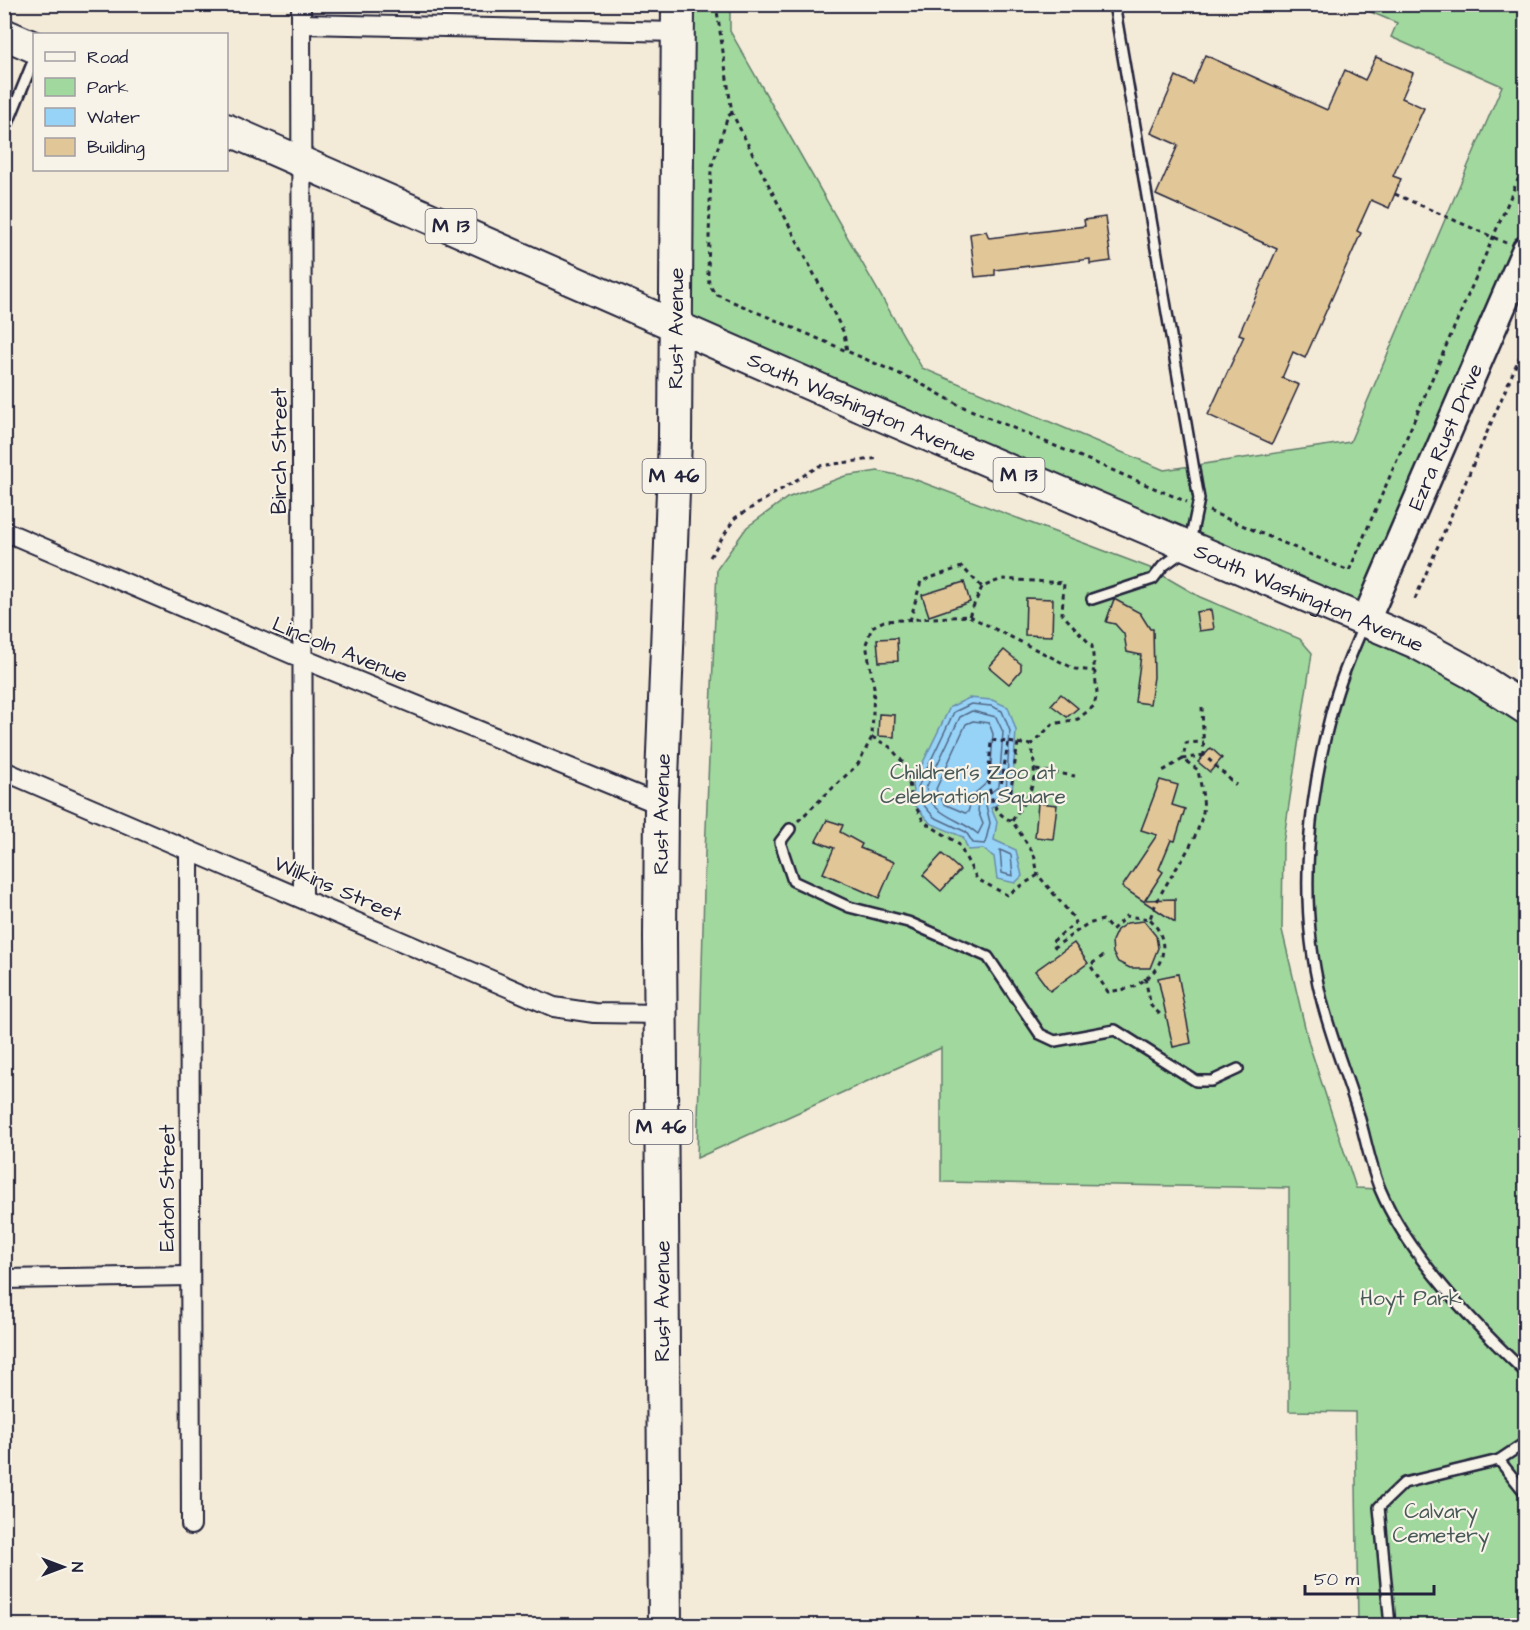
<svg xmlns="http://www.w3.org/2000/svg" width="1530" height="1630" font-family="'Architects Daughter',sans-serif">
  <rect width="100%" height="100%" fill="#f3ead8"/>
  <filter id="ink" filterUnits="userSpaceOnUse"><feTurbulence type="fractalNoise" baseFrequency=".0167" numOctaves="2"/><feDisplacementMap in="SourceGraphic" scale="12" xChannelSelector="R" yChannelSelector="G"/><feConvolveMatrix kernelMatrix="1 2 1 2 8 2 1 2 1" color-interpolation-filters="sRGB"/></filter>
  <g filter="url(#ink)">
    <path fill="#a1d89d" stroke="#627d6c" stroke-width="1.5" d="M678,5H730V31L922,368L1164,470L1350,442L1502,86L1391,37L1397,23L1354,5H1525V250L1365,622L1525,709V1625H1358L1355,1412L1289,1411V1188L941,1182V1048L697,1158L705,852L717,569L747,527L787,498L845,476L878,471L911,478L1150,568L1200,597L1300,639L1312,653L1283,844L1282,930L1309,1044L1356,1188L1379,1189L1321,997L1307,879L1322,752L1364,622L676,324Z"/>
    <path fill="#97d2f7" stroke="#688cac" stroke-width="1.5" d="M969,698L992,700L1008,707L1016,730L1012,795L991,808L997,822L994,840L1016,850L1022,876L1015,883L997,879L994,857L983,849L968,850L963,837L930,823L915,805L912,785L950,707Z"/>
    <g fill="none" stroke-linecap="round" stroke-linejoin="round">
      <g stroke="#516886" stroke-width="1.5">
        <path d="M971,704L991,706L1002,711L1010,731L1006,791L986,805L990,823L985,844L973,843L966,832L934,817L921,802L918,787L954,712Z"/>
        <path d="M972,711L996,717L1003,732L999,786L979,802L978,811L983,824L978,834C960,818 931,816 926,788L960,717Z"/>
        <path d="M973,721L989,723L993,734L990,780L973,795L968,812L965,813L944,804L936,789L966,724Z"/>
        <path d="M1000,850L1011,855L1013,876L1002,873Z"/>
      </g>
    </g>
    <g fill="#e1c797" stroke="#22223b" stroke-width="1.5">
      <path d="M1205,55L1327,110L1345,70L1365,80L1376,57L1413,73L1402,98L1424,108L1393,176L1401,179L1389,208L1371,200L1357,231L1361,233L1305,358L1293,352L1282,378L1299,385L1272,444L1208,415L1244,336L1239,334L1277,249L1156,195L1178,145L1151,133L1176,76L1193,84Z"/>
      <path d="M1105,217L1111,261L1090,264V259L995,270V275L975,277L970,234L986,231L989,238L1085,226L1084,220Z"/>
      <path d="M964,582L970,602L929,616L922,595Z"/>
      <path d="M1026,598L1053,599L1052,636L1025,635Z"/>
      <path d="M1114,599L1140,613L1150,629H1153L1154,677L1150,704L1135,702L1141,655L1127,652L1124,634L1115,624L1106,622Z"/>
      <path d="M1211,610L1214,629L1199,631L1196,612Z"/>
      <path d="M897,638L898,661L879,662L877,639Z"/>
      <path d="M1004,650L1021,664V670L1009,684L989,667Z"/>
      <path d="M1061,694L1078,708L1067,717L1051,705Z"/>
      <path d="M879,714L895,715L894,737L878,736Z"/>
      <path d="M1211,748L1222,758L1210,772L1198,762Z"/>
      <path d="M1160,780L1178,785L1172,805L1185,809L1175,841L1171,840L1159,869L1163,872L1145,900L1175,899V922L1122,887L1157,835L1141,830Z"/>
      <path d="M1038,803L1057,805L1053,839L1035,837Z"/>
      <path d="M827,820L843,825L840,832L862,844L860,848L894,862L879,898L823,873L834,848L816,841Z"/>
      <path d="M942,854L960,870L941,891L923,875Z"/>
      <path d="M1144,921L1156,936L1158,948L1150,968H1130L1118,962L1113,953L1112,941L1117,930L1127,923Z"/>
      <path d="M1074,943L1088,963L1050,991L1035,971Z"/>
      <path d="M1178,974L1191,1043L1173,1047L1158,978Z"/>
    </g>
    <g fill="none" stroke-linecap="round" stroke-linejoin="round">
      <g stroke="#22223b" stroke-width="14">
        <g id="service">
          <path d="M4,133L34,59"/>
          <path d="M1092,599L1153,579L1163,566L1189,547L1199,499L1114,4"/>
          <path d="M1364,624C1354,648 1343,672 1336,696C1308,793 1297,899 1321,997C1329,1031 1342,1064 1353,1097C1364,1127 1368,1160 1380,1189C1407,1254 1475,1325 1526,1373"/>
          <path d="M790,829L780,842L793,881L849,907L908,922L988,957L1040,1034L1055,1041L1115,1030L1196,1081H1212L1238,1069"/>
          <path d="M1499,1460L1526,1442"/>
          <path d="M1390,1626L1379,1507L1404,1483L1499,1460L1526,1494"/>
        </g>
      </g>
      <g stroke="#22223b" stroke-width="22">
        <g id="minor">
          <path d="M301,4L303,897"/>
          <path d="M301,24L679,32"/>
          <path d="M4,531L301,658L661,805"/>
          <path d="M4,771L554,1007L594,1013L661,1014"/>
          <path d="M189,852L191,1525"/>
          <path d="M4,1279L190,1276"/>
        </g>
      </g>
      <g stroke="#22223b" stroke-width="32">
        <g id="secondary">
          <path id="s1" d="M1365,622L1526,250"/>
        </g>
      </g>
      <g stroke="#22223b" stroke-width="34">
        <g id="primary">
          <path d="M4,34L34,47"/>
          <path id="s2" d="M226,129L861,407L1416,643L1469,672L1526,709"/>
        </g>
      </g>
      <g stroke="#22223b" stroke-width="36">
        <g id="trunk">
          <path id="s3" d="M665,1626L660,937L661,805L675,439L678,4"/>
        </g>
      </g>
      <g stroke="#22223b" stroke-width="3" stroke-dasharray="4.5 4.5" stroke-linecap="butt">
        <path d="M716,4L732,113L844,333L847,352"/>
        <path d="M732,113L728,116L711,169L708,273L709,284L715,294L916,381L959,405L1187,502"/>
        <path d="M1395,194L1506,243"/>
        <path d="M1209,511L1349,571L1526,161"/>
        <path d="M710,557L735,518L819,466L880,458"/>
        <path d="M1415,599L1526,342"/>
        <path d="M969,616L982,587"/>
        <path d="M910,621L921,581L962,567L982,587L1002,579L1064,583L1062,614L1092,646L1097,693L1094,706L1078,719L1053,724L1031,745C1039,783 1032,790 1012,821L1034,854L1038,875"/>
        <path d="M1202,707L1204,755L1236,785"/>
        <path d="M872,737L890,747L906,766L912,800L924,822L958,843L977,879L1007,895L1038,875L1073,917L1075,923L1052,942L1055,947L1087,924L1103,920L1112,930L1126,916L1150,919C1162,880 1195,852 1203,812C1205,800 1200,783 1198,770L1183,759L1161,772"/>
        <path d="M1008,743L1000,792L1010,795L1018,743"/>
        <path d="M1204,755L1183,759L1186,743L1204,742"/>
        <path d="M1036,770L1075,776"/>
        <path d="M798,821L858,764L872,737L874,687L866,644L872,627L884,621L969,616L1075,669L1095,671"/>
        <path d="M1011,821C981,807 990,767 991,740L1031,745"/>
        <path d="M1103,956L1090,965L1108,992C1116,990 1129,990 1136,985C1165,970 1172,942 1150,919"/>
        <path d="M1145,978L1151,1006L1161,1015"/>
      </g>
      <use href="#service" stroke="#f7f3e8" stroke-width="9"/>
      <use href="#minor" stroke="#f7f3e8" stroke-width="18"/>
      <use href="#secondary" stroke="#f7f3e8" stroke-width="27"/>
      <use href="#primary" stroke="#f7f3e8" stroke-width="30"/>
      <use href="#trunk" stroke="#f7f3e8" stroke-width="32"/>
    </g>
  </g>
  <g text-anchor="middle" dominant-baseline="central" stroke-width="4.5" stroke-linejoin="round" paint-order="stroke">
    <g fill="#f7f3e8" stroke="#62616f" stroke-width="1.5">
      <rect x="425.5" y="209" width="51" height="34" rx="4.5"/>
      <rect x="993.5" y="458" width="51" height="34" rx="4.5"/>
      <rect x="642.5" y="459" width="63" height="34" rx="4.5"/>
      <rect x="629.5" y="1110" width="63" height="34" rx="4.5"/>
    </g>
    <g font-size="20" font-weight="bold" fill="#22223b">
      <text x="451" y="226">M 13</text>
      <text x="1019" y="475">M 13</text>
      <text x="674" y="476">M 46</text>
      <text x="661" y="1127">M 46</text>
    </g>
    <g font-size="21" fill="#22223b" stroke="#f7f3e8">
      <text stroke="none"><textPath href="#s3" startOffset="1298">Rust Avenue</textPath></text>
      <text stroke="none"><textPath href="#s2" startOffset="694">South Washington Avenue</textPath></text>
      <text stroke="none"><textPath href="#s1" startOffset="202">Ezra Rust Drive</textPath></text>
      <text transform="translate(279 451) rotate(-90)">Birch Street</text>
      <text stroke="none"><textPath href="#s2" startOffset="1180">South Washington Avenue</textPath></text>
      <text transform="translate(340 650) rotate(22)">Lincoln Avenue</text>
      <text stroke="none"><textPath href="#s3" startOffset="812">Rust Avenue</textPath></text>
      <text transform="translate(338 889) rotate(23)">Wilkins Street</text>
      <text transform="translate(167 1188) rotate(-90)">Eaton Street</text>
      <text transform="translate(662 1301) rotate(-90)">Rust Avenue</text>
    </g>
    <g font-size="21" fill="#485958" stroke="#f7f3e8">
      <text x="973" y="772">Children's Zoo at<tspan x="973" dy="24">Celebration Square</tspan></text>
      <text x="1411" y="1298">Hoyt Park</text>
      <text x="1441" y="1511">Calvary<tspan x="1441" dy="24">Cemetery</tspan></text>
    </g>
  </g>
  <rect width="1530" height="1630" fill="none" stroke="#f7f3e8" stroke-width="24"/>
  <rect x="12" y="12" width="1506" height="1606" fill="none" stroke="#22223b" stroke-width="2" filter="url(#ink)"/>
  <rect x="33" y="33" width="195" height="138" fill="#f7f3e8" stroke="#a29fa3" stroke-width="1.5"/>
  <rect x="45" y="52" width="30" height="9" fill="#f7f3e8" stroke="#a29fa3" stroke-width="1.5"/>
  <text x="87" y="63" font-size="18" fill="#22223b">Road</text>
  <rect x="45" y="78" width="30" height="18" fill="#a1d89d" stroke="#a29fa3" stroke-width="1.5"/>
  <text x="87" y="93" font-size="18" fill="#22223b">Park</text>
  <rect x="45" y="108" width="30" height="18" fill="#97d2f7" stroke="#a29fa3" stroke-width="1.5"/>
  <text x="87" y="123" font-size="18" fill="#22223b">Water</text>
  <rect x="45" y="138" width="30" height="18" fill="#e1c797" stroke="#a29fa3" stroke-width="1.5"/>
  <text x="87" y="153" font-size="18" fill="#22223b">Building</text>
  <g transform="translate(63 1567) rotate(90)" stroke="#f7f3e8" stroke-width="4.5" paint-order="stroke">
  <path d="M0-4.5L10 22L0 15L-10 22Z" fill="#22223b"/>
  <text y="-9" font-size="16" font-weight="bold" text-anchor="middle" fill="#22223b">N</text>
  </g>
  <path d="M1305 1585v9h129v-9" fill="none" stroke="#22223b" stroke-width="3"/>
  <text x="1314" y="1585" font-size="18" fill="#22223b" stroke="#f7f3e8" stroke-width="4.5" paint-order="stroke">50 m</text>
</svg>
